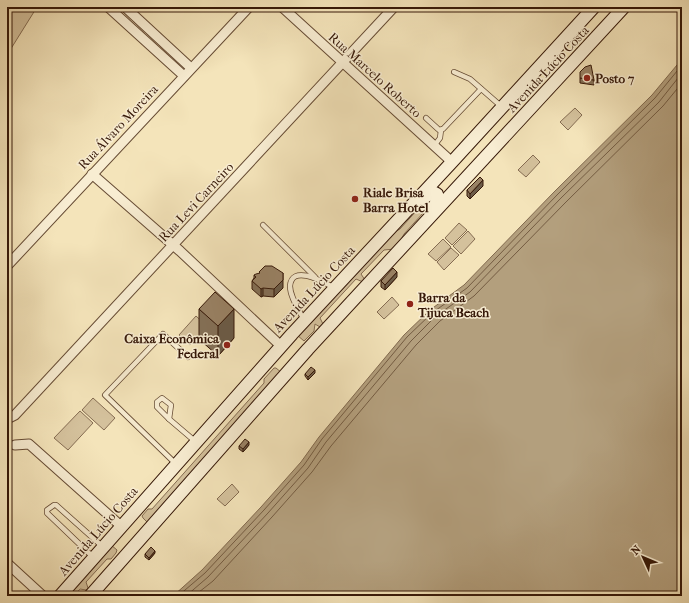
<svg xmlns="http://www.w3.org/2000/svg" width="689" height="603" font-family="'IM FELL French Canon',serif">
  <rect width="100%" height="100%" fill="#f4e4ba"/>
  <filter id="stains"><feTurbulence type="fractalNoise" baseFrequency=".005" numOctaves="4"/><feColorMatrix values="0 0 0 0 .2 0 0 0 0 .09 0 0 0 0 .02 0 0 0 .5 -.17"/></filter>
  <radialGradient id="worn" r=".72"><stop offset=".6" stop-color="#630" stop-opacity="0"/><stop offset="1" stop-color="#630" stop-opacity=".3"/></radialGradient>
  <g fill="#d4c19c" stroke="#856c52">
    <path d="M7,7H37L7,55Z"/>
    <path d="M575,108L582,115L568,130L560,122Z"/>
    <path d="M533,155L540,162L526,177L518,170Z"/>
    <path d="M428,198L433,202L404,234L399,244L395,249L384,250L361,274L365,280L363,282L356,279L320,318L323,324L320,327L315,324L314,331L304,341L297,335L389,235L400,229Z"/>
    <path d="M459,223L467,230L452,245L445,238Z"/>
    <path d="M468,231L475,239L461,254L453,246Z"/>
    <path d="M443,239L451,247L436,261L428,254Z"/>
    <path d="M451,248L459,255L444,270L437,262Z"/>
    <path d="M392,297L399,305L384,319L377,312Z"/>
    <path d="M196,316L208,327L190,345L179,335Z"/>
    <path d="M274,368H276L282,373L148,523L143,518L142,516L148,509H152L264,383V379Z"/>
    <path d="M93,398L115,418L104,430L82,410Z"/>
    <path d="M80,411L93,423L68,450L54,438Z"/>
    <path d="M232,484L239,492L225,506L217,499Z"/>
    <path d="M111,545L117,550L116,553L111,559H107L86,582L88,588L86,590L80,589L74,596H66Z"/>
  </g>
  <path fill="#b39f7d" stroke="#81694e" d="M682,59V596H173L202,570L261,507L301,462L319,437L404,335L430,310L464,285L554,192L652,95Z"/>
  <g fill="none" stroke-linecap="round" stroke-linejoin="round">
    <g stroke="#745c42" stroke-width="1">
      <path d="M178,596L205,573L264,510L304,465L322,439L407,337L432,313L467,288L557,195L655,98L682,65"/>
      <path d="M186,596L208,577L268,513L308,468L326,442L411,341L436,316L470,292L561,198L659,102L682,73"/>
      <path d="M194,596L213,581L272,517L312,472L331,446L416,345L440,321L474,296L565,203L663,106L682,83"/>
    </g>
    <g stroke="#664b34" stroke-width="6">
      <g id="service">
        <path d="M454,72L470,79L502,107"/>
        <path d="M426,118L438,129L439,130L443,129L481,89"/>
        <path d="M434,146L440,138L441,130"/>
        <path d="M263,225L315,277"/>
        <path d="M304,320C299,310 290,297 290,286C292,263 325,283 335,288"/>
        <path d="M162,398L171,405L169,419L157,407V402Z"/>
        <path d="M169,419L196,442"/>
        <path d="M176,464L105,395L163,334L188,357"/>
        <path d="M94,558L47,513V510L54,505H56L103,547"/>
      </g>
    </g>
    <g stroke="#664b34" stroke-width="11">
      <g id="minor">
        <path d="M108,7L184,76"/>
        <path d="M125,7L191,68"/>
        <path d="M282,7L452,162"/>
        <path d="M92,174L180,251L281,346"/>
        <path d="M7,266L249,7"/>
        <path d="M7,417L9,418L15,415L394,7"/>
        <path d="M15,445L29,444L121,526"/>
        <path d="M7,563L43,596"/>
      </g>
    </g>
    <g stroke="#361808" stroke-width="14">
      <g id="secondary">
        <path d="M422,199L433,192L437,194L438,200L431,211"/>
        <path d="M60,596L292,334L452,162L594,7"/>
        <path d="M90,596L308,349L624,7"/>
      </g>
    </g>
    <use href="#service" stroke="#f8edd2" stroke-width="4.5"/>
    <use href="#minor" stroke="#f8edd2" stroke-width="9"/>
    <use href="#secondary" stroke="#f8edd2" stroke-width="12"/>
  </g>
  <g fill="#847057" stroke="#361808">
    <path d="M580,78L594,80V85L580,83Z"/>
    <path d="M483,186L470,199L467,196V190Z"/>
    <path d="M254,275L283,288L274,297L263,296L261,297L252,289V281L254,278Z"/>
    <path d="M397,277L385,290L381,287V281Z"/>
    <path d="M199,309L234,338L218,356L199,339Z"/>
    <path d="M315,373L308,380L305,376V374Z"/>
    <path d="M249,445L243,452L239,449V446Z"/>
    <path d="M155,553L149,560L145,557V554Z"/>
  </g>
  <g fill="#6b5b47" stroke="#361808">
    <path d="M483,180V186L470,199V194Z"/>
    <path d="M397,272V277L385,290V285Z"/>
    <path d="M283,273V288L274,297V289Z"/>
    <path d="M263,288V296L261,297V289Z"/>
    <path d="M234,309V338L218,356V326Z"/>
    <path d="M315,370V373L308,380V377Z"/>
    <path d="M249,442V445L243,452V449Z"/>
    <path d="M155,551V553L149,560V558Z"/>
  </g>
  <g fill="#998265" stroke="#361808">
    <path d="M591,65L594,80L580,78V72L585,67Z"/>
    <path d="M480,177L483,180L470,194L467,190Z"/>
    <path d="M265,266H272L283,273V280L274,289L263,288L261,289L252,281L256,277L254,275L256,274L260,273L259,272Z"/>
    <path d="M393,268L397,272L385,285L381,281Z"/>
    <path d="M215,292L234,309L218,326L199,309Z"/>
    <path d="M311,367L315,370L308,377L305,374Z"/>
    <path d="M245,439L249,442L243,449L239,446Z"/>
    <path d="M151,547L155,551L149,558L145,554Z"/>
  </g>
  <g fill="#8f2418" stroke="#f8edd2" stroke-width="1.5">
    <circle cx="587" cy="78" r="4"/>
    <circle cx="355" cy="199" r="4"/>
    <circle cx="410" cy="304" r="4"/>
    <circle cx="227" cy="345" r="4"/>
  </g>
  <g text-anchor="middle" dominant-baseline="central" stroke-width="3" stroke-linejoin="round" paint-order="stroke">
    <g font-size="13" fill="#361808" stroke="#f8edd2">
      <text transform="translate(548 69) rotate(-47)">Avenida Lúcio Costa</text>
      <text transform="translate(375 75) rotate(42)">Rua Marcelo Roberto</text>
      <text transform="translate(118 127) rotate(-47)">Rua Álvaro Moreira</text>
      <text transform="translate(196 202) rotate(-47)">Rua Levi Carneiro</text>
      <text transform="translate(314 289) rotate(-47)">Avenida Lúcio Costa</text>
      <text transform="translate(98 531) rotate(-49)">Avenida Lúcio Costa</text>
    </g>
    <g font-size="13" font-weight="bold" fill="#361808" stroke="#f8edd2" text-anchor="start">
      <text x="595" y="78">Posto 7</text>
      <text x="363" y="192">Riale Brisa<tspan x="363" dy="15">Barra Hotel</tspan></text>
      <text x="418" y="297">Barra da<tspan x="418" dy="15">Tijuca Beach</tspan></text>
      <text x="219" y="338" text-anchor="end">Caixa Econômica<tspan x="219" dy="15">Federal</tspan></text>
    </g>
  </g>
  <rect width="689" height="603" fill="none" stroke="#f4e4ba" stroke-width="24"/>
  <rect x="8" y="8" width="673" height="587" fill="none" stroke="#361808" stroke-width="2"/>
  <rect x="12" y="12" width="665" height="579" fill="none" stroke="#361808"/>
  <g transform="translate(643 557) rotate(314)" stroke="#f8edd2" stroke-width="3" paint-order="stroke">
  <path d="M0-3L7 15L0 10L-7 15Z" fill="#361808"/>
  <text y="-6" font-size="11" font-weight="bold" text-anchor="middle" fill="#361808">N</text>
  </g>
  <rect width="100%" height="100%" filter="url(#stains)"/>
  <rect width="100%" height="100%" fill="url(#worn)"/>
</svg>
